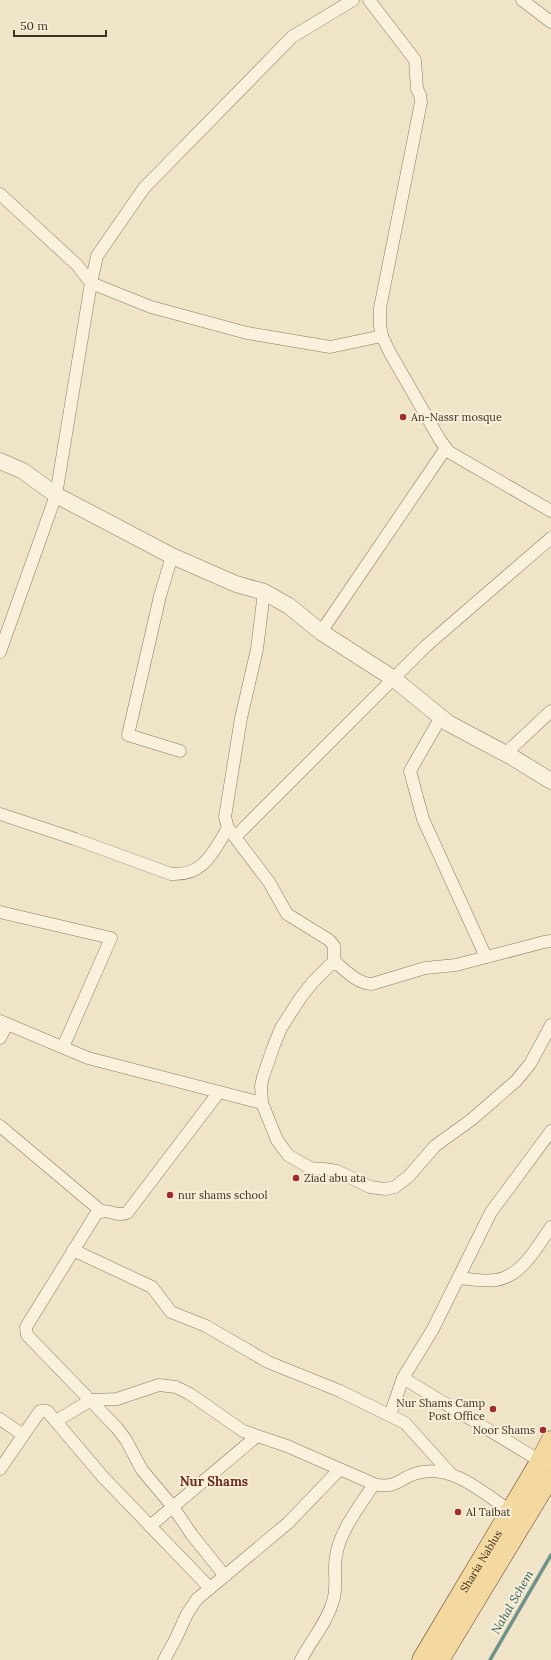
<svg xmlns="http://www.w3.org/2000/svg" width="551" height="1660" font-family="Lora,serif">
  <rect width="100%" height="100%" fill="#f0e4c8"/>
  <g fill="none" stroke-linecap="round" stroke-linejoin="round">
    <path stroke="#6f938a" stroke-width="3.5" d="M490,1660L551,1555"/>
    <g stroke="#8d765c" stroke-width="13">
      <g id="minor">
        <path d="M369,0L415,60L417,89L420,95L421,102L380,308V326L382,336"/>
        <path d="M522,0L551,22"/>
        <path d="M0,194L77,265L91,283L151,307L247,333L330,347L382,336L389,351L440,440L449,452L551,511"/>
        <path d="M172,556L160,596L128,735L180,751"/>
        <path d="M264,592L257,649L241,718L225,817L228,828L269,882L287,914L329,940L334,946V961"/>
        <path d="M321,632L446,448"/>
        <path d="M0,652L56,495L91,283L97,256L144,188L292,37L353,0"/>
        <path d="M441,717L410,771L423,819L486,957"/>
        <path d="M505,754L551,711"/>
        <path d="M0,814L75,839L171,874C204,876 213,852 228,828"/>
        <path d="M235,837L426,646L551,538"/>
        <path d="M0,912L111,938L63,1047"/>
        <path d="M551,941L544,942L456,965L425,968L372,984C357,984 344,969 334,961L313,982L301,997L281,1028L274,1045L263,1077L261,1086L262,1103L277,1140L288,1155L310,1168L324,1169L337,1171L370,1187L385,1189L395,1187L409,1176L435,1146L471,1120L516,1081L530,1064L551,1025"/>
        <path d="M0,1021L88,1058L262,1103"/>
        <path d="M0,1038L7,1024"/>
        <path d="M219,1092L127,1213C114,1218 109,1206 96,1214L26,1327L27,1335L117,1428L126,1440L142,1470L173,1507L192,1535L225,1576"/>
        <path d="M0,1126L101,1211"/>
        <path d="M73,1250L152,1287L171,1312L206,1326L268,1362L340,1391L405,1423L451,1474"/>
        <path d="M459,1278C471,1279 484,1282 496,1280C522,1276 537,1247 551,1227"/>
        <path d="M403,1378L545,1464"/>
        <path d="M390,1415L403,1378L433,1329L491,1212L551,1131"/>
        <path d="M0,1419L23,1435"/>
        <path d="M56,1421L91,1400L117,1399L159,1385L176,1387L190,1394L243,1431L287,1446L374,1484C394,1489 398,1480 414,1474C451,1462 482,1492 510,1511"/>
        <path d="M0,1469L40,1411H47L103,1477L210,1588"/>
        <path d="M150,1526L257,1436"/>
        <path d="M164,1660L176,1638L187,1614L197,1599L288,1523L339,1470"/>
        <path d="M301,1660C311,1640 327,1623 333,1601C338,1586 333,1571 336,1556C340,1530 360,1506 374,1484"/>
      </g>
    </g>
    <g stroke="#8d765c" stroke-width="17">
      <path id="tertiary" d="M0,461L23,471L56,495L172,556L236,584L264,592L289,606L321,632L394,679L448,723L512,757L551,781"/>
    </g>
    <g stroke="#5b4430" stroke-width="21">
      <g id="primary">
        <path id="s1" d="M422,1660L540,1462L551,1441"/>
        <path d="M439,1660L551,1475"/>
      </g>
    </g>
    <use href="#minor" stroke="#faf1dc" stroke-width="12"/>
    <use href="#tertiary" stroke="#faf1dc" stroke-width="16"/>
    <use href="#primary" stroke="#f3d9a0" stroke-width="20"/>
  </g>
  <g fill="#9e2a2b" stroke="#f7eed8" stroke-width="1.5">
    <circle cx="403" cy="417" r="4"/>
    <circle cx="296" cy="1178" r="4"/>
    <circle cx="170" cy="1195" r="4"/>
    <circle cx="493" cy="1409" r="4"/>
    <circle cx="543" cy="1430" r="4"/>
    <circle cx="458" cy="1512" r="4"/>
  </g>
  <g text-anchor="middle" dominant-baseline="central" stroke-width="4" stroke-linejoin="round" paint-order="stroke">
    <g font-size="11" fill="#3d2e20" stroke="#f7eed8" text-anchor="start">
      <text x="411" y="417">An-Nassr mosque</text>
      <text x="304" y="1178">Ziad abu ata</text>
      <text x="178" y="1195">nur shams school</text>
      <text x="485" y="1403" text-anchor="end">Nur Shams Camp<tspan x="485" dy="13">Post Office</tspan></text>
      <text x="535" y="1430" text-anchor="end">Noor Shams</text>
      <text x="466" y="1512">Al Taibat</text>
    </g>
    <g font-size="11" fill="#3d2e20" stroke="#f7eed8">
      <text stroke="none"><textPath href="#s1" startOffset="115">Sharia Nablus</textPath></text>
    </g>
    <g font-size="12" font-style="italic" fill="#2f5d5a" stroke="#f7eed8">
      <text transform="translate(512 1602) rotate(-60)">Nahal Schem</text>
    </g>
    <g font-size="13" font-weight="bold" fill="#6b2e1e" stroke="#f7eed8">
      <text x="214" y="1481">Nur Shams</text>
    </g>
  </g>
  <path d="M14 30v6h92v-6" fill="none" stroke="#3d2e20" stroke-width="2"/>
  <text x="20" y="30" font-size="12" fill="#3d2e20" stroke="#f7eed8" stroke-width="3" paint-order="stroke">50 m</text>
</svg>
